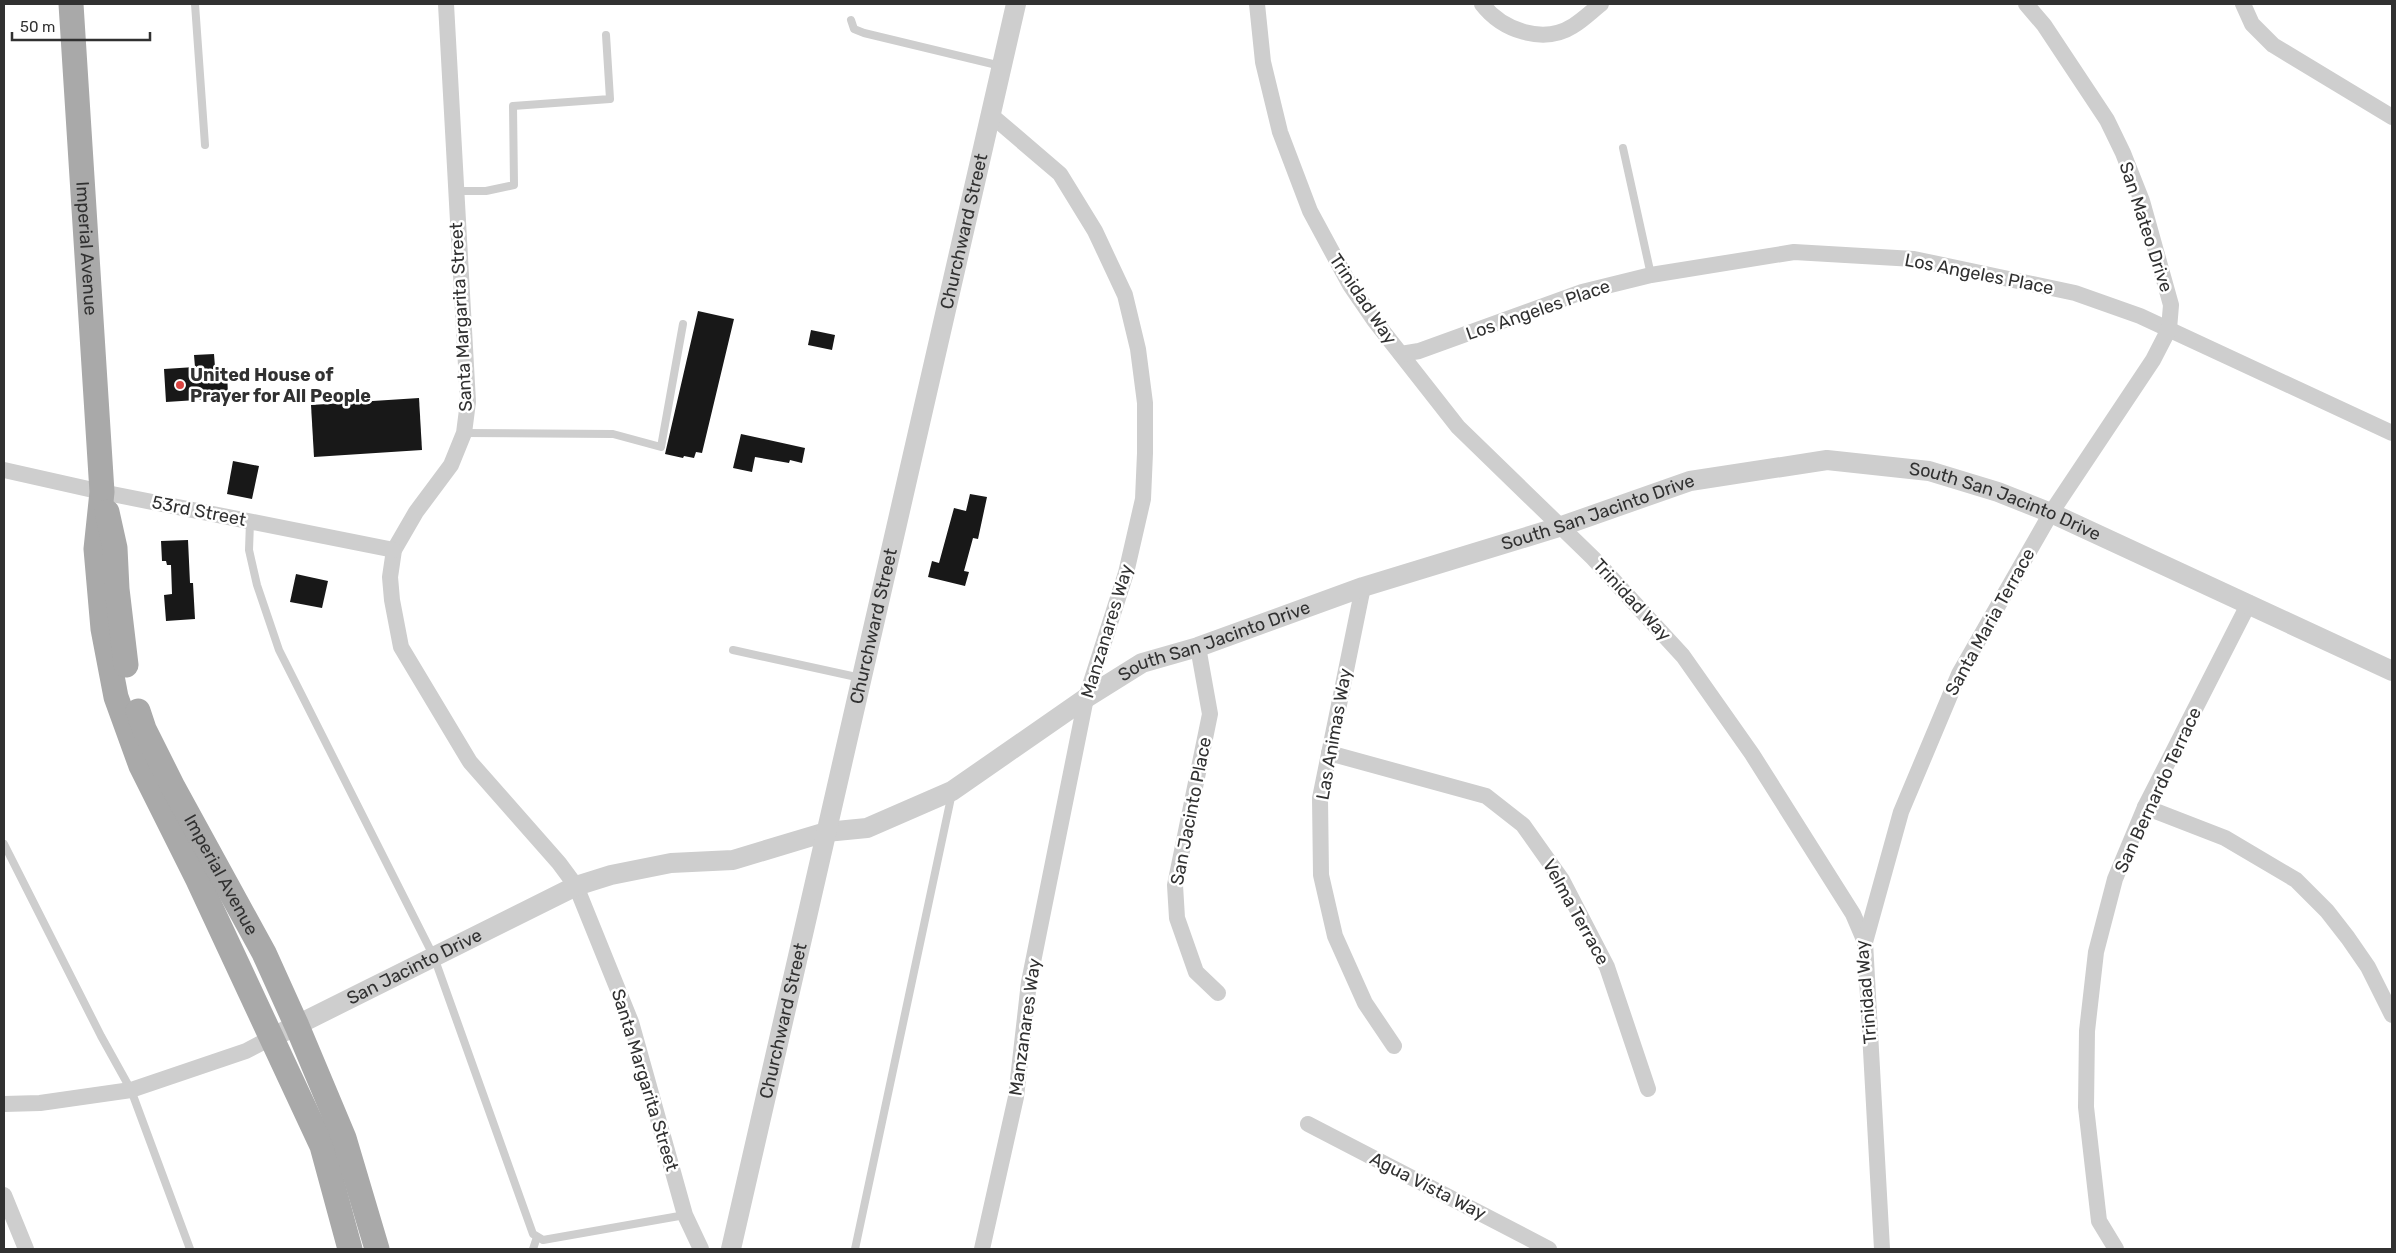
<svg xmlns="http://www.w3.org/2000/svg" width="2396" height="1253" font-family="Rubik,sans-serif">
  <rect width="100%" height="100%" fill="#fff"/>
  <g fill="#181818">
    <path d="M698,311L734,319L702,453L696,452L694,458L684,456L683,458L665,454Z"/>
    <path d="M811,330L835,335L832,350L808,345Z"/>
    <path d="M214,354L215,367H227L228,398L166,402L164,369L195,367L194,355Z"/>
    <path d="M419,398L422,450L314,457L311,405Z"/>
    <path d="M741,434L805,448L802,463L790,460L789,463L755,457L752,472L733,468Z"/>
    <path d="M233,461L259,466L252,499L227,494Z"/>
    <path d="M970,494L987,497L978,539L973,538L964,571L969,572L965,586L928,577L932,561L939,563L954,508L966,511Z"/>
    <path d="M188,540L190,583H193L195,619L166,621L164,595L172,594L171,565H167L166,561H162L161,541Z"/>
    <path d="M296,574L328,581L322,608L290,602Z"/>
  </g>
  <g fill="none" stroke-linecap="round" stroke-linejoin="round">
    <g stroke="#cecece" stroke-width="8">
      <path d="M195,4L205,145"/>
      <path d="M851,20L854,29L864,33L1001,66"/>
      <path d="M1623,148L1651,275"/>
      <path d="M455,191H486L514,185L513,106L610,99L606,35"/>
      <path d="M464,433L613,434L661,447L683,324"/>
      <path d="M250,522L249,550L257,585L279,650L434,957L533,1234L543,1240L685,1215"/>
      <path d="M733,650L861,678"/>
      <path d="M4,844L101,1036L131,1090L190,1249"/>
      <path d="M533,1249L537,1237"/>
      <path d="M855,1249L952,793"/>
    </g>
    <g stroke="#cecece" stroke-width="16">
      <path d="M446,4L468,402L464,433L451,465L416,512L394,550L390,577L392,600L401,647L470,762L559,863L576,886L631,1022L685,1215L701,1249"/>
      <path d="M1257,4L1263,62L1280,132L1310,211L1350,285L1374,320L1458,427L1593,558L1683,656L1752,754L1853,914L1865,942L1882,1249"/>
      <path d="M1482,4C1502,30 1543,45 1573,26C1583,20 1592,11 1601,4"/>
      <path d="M2243,4L2252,24L2273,45L2392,117"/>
      <path d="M1401,354L1419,351L1582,292L1651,275L1794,252L1914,259L2075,293L2140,316L2392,433"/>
      <path d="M4,470L102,492L394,550"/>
      <path d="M1363,587L1320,798L1321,875L1335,936L1365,1003L1394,1046"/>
      <path d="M1198,647L1210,714L1175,885L1177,918L1196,972L1218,993"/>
      <path d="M1329,753L1486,796L1523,825L1562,880L1607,967L1648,1089"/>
      <path d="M2145,807L2225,838L2296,880L2327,911L2348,938L2368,967L2392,1015"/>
      <path d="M1865,942L1901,812L1959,674L2051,513L2153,360L2169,329L2171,305L2142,201L2123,153L2107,120L2044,25L2026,4"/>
      <path d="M4,1104L40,1103L131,1090L246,1051L273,1037"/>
      <path d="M1308,1124L1549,1249"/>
      <path d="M4,1195L26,1249"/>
      <path d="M982,1249L1016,1097L1029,982L1086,698L1126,573L1143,499L1145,453V403L1138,349L1125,295L1095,231L1060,174L991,115"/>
      <path d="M2116,1249L2099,1221L2086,1107L2087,1031L2096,952L2115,879L2145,807L2249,603"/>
    </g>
    <g stroke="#cecece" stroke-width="20">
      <path id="s1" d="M273,1037L576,886L611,875L671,863L733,860L826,832L867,828L952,791L1086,698L1142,663L1198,647L1363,587L1559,527L1690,481L1827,460L1929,471L1998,492L2051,513L2392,671"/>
      <path id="s2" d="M731,1249L1016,4"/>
    </g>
    <g stroke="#a9a9a9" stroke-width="25">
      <path id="s3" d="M71,4L102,492L96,549L103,629L116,697L141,766L198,880L322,1146L350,1249"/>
      <path d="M107,512L115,548L117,589L126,665"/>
      <path id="s4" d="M138,711L144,729L173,787L264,953L297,1026L344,1138L377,1249"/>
    </g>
  </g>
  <circle fill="#da4542" stroke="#fff" stroke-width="2" cx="180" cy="385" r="5"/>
  <g text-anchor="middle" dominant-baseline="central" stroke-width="5" stroke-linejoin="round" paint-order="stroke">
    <g font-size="18" fill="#313131" stroke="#fff">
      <text transform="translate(2146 227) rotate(72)">San Mateo Drive</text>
      <text stroke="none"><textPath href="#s2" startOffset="1044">Churchward Street</textPath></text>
      <text stroke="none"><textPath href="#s3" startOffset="245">Imperial Avenue</textPath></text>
      <text transform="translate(1979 274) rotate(11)">Los Angeles Place</text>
      <text transform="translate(1363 299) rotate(56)">Trinidad Way</text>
      <text transform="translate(1538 310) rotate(-19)">Los Angeles Place</text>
      <text transform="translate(461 317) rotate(-93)">Santa Margarita Street</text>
      <text stroke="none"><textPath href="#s1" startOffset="1859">South San Jacinto Drive</textPath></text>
      <text transform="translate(199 511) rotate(11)">53rd Street</text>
      <text stroke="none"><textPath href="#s1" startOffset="1439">South San Jacinto Drive</textPath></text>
      <text transform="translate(1632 600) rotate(47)">Trinidad Way</text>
      <text transform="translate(1990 622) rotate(-61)">Santa Maria Terrace</text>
      <text stroke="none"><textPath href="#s2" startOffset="639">Churchward Street</textPath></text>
      <text transform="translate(1107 631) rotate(-73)">Manzanares Way</text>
      <text stroke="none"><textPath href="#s1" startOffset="1034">South San Jacinto Drive</textPath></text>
      <text transform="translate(1334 734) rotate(-80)">Las Animas Way</text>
      <text transform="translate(2158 790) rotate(-65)">San Bernardo Terrace</text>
      <text transform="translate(1191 811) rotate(-79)">San Jacinto Place</text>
      <text stroke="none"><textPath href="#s4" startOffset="184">Imperial Avenue</textPath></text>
      <text transform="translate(1576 912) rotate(61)">Velma Terrace</text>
      <text stroke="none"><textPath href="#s1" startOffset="158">San Jacinto Drive</textPath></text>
      <text transform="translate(1866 992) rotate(-95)">Trinidad Way</text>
      <text stroke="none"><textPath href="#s2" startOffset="234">Churchward Street</textPath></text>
      <text transform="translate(1025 1027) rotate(-82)">Manzanares Way</text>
      <text transform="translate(645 1080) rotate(73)">Santa Margarita Street</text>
      <text transform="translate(1428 1186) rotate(27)">Agua Vista Way</text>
    </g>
    <g font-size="18" font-weight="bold" fill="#313131" stroke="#fff" text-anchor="start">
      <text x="190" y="375">United House of<tspan x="190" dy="21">Prayer for All People</tspan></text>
    </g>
  </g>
  <rect width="2396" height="1253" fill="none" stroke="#313131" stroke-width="10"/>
  <path d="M12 32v8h138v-8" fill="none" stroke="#313131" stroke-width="2.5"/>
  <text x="20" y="32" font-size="15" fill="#313131" stroke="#ffffff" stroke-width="4" paint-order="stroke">50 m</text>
</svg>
